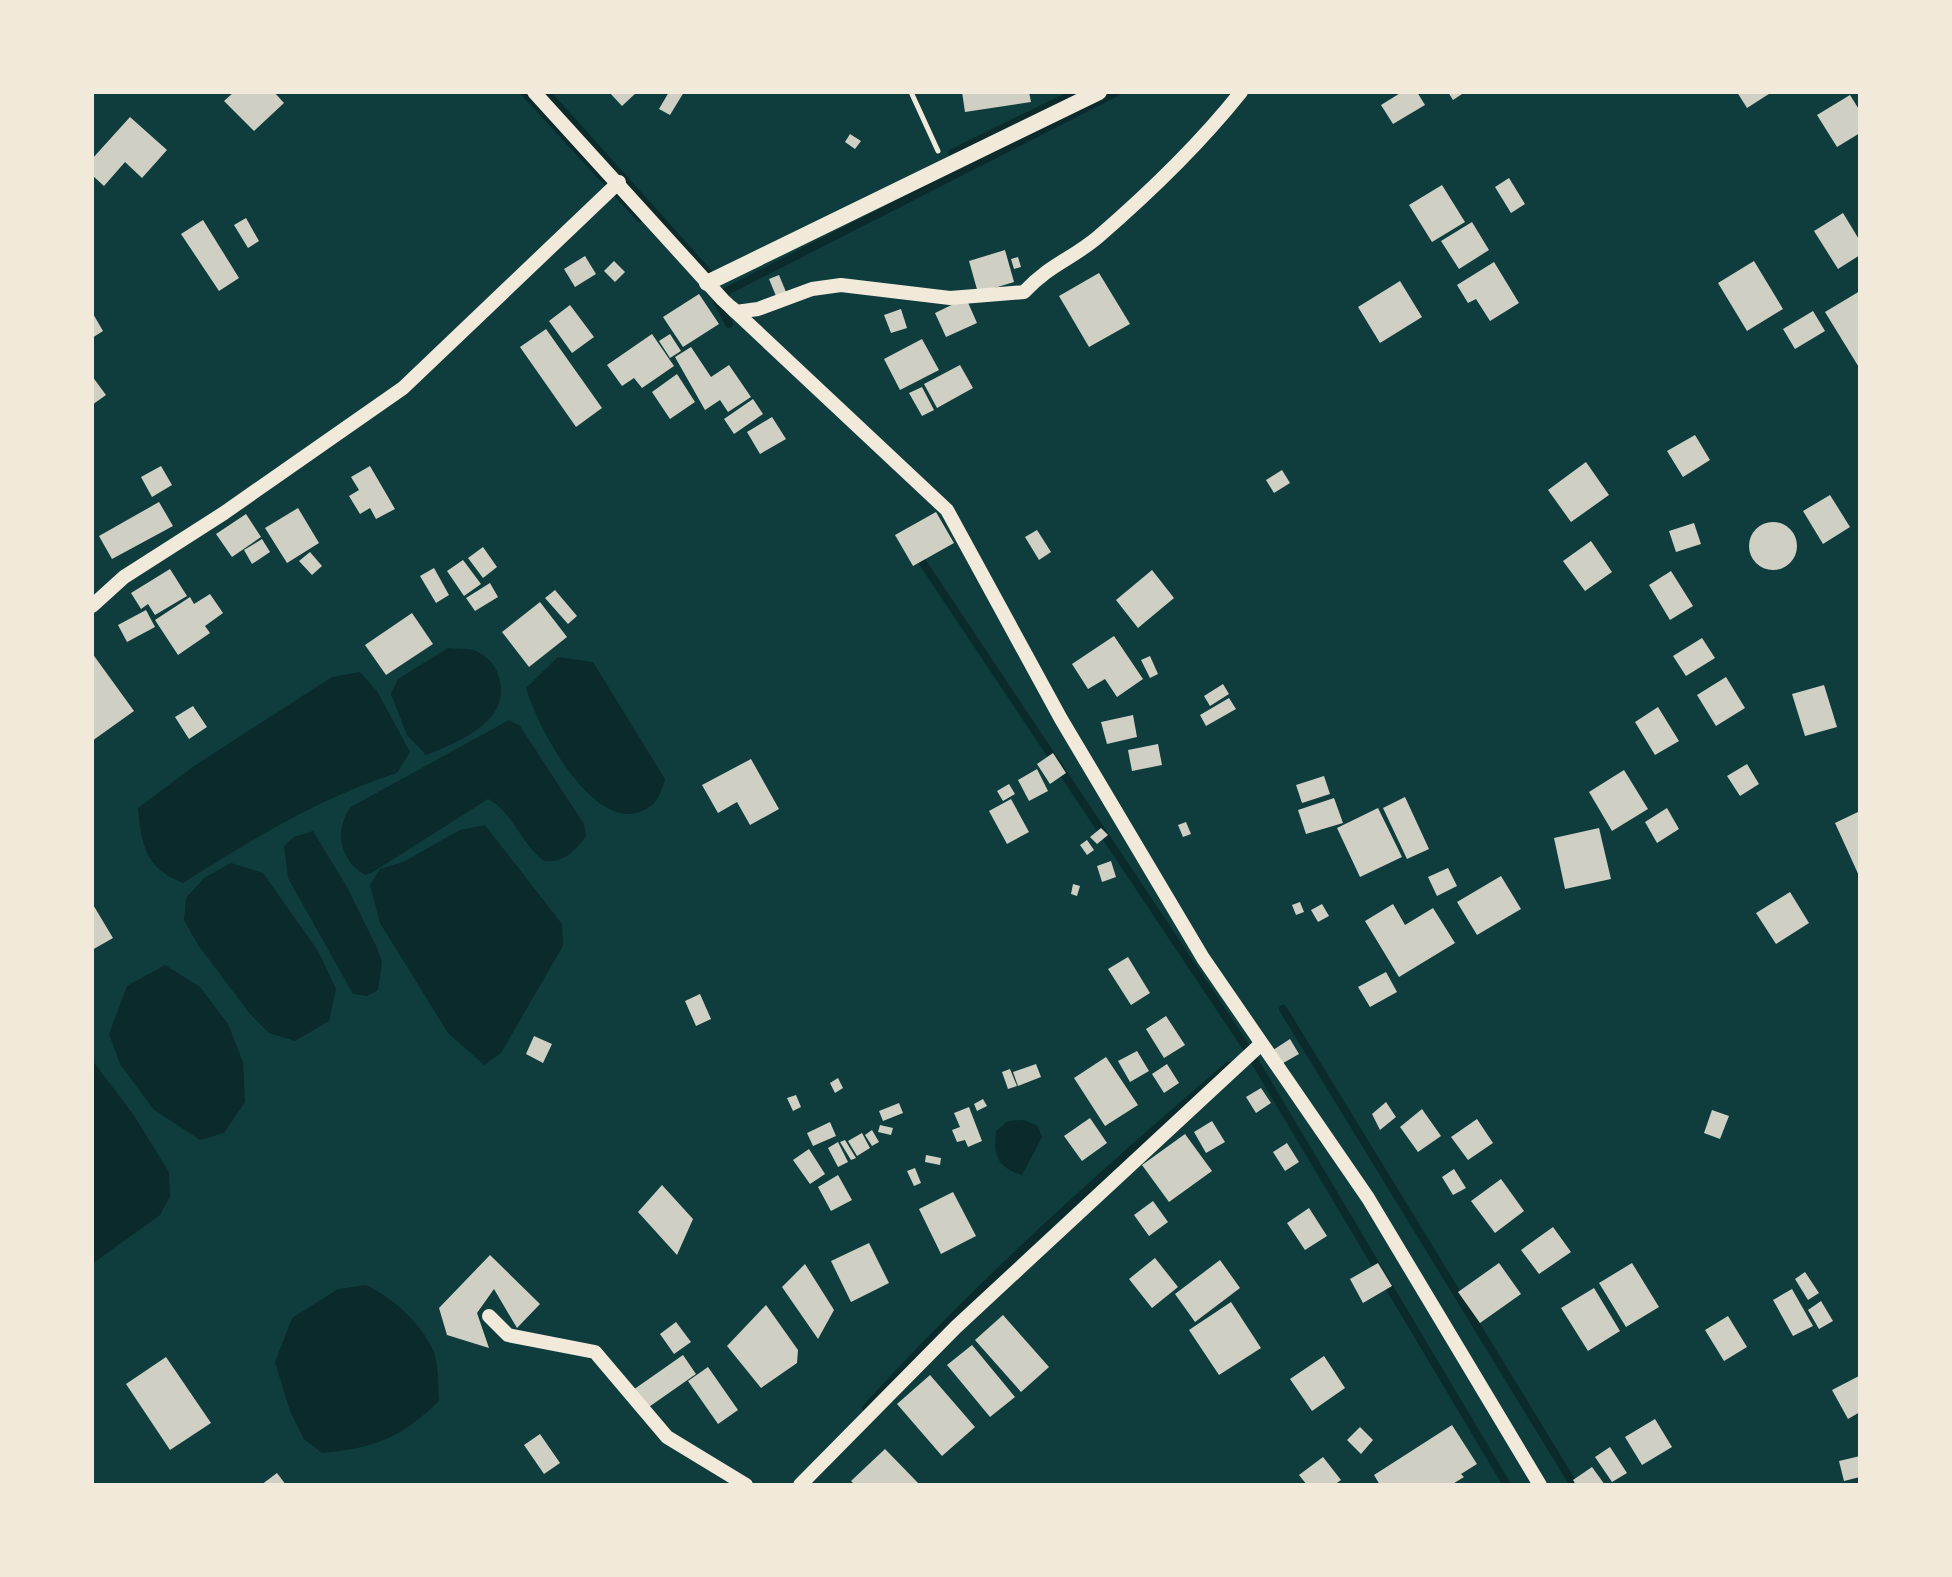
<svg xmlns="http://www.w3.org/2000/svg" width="1952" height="1577" font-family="Lato,sans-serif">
  <rect width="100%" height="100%" fill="#0f3d3e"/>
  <g fill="#0a2a2b">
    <path d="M448,648C456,649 466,648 473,650C501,659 510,696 491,717C476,734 448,747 426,755L407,735L391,694L398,679Z"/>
    <path d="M558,657L593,662L665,779C660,797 655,808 636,813C589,825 537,726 526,688Z"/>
    <path d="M360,672L377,691L410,752L397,773C321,797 251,840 183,883C145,868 141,844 138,808L194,766L332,677Z"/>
    <path d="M509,720L520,726L584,824L586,836C576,851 563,863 544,861C521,844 513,812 488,799L373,872L365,875C339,860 334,829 351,807Z"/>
    <path d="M485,825L562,924L563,946L501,1053L484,1065L448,1033L380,923L370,885L380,869L403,862L460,830Z"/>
    <path d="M313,831L347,887L377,948L382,962L378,990L367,996L353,994L288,878L284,846L294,837Z"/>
    <path d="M231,863L263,873L318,951L336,989L329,1021L295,1041L269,1033L250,1014L198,945L184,920L186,898L204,878Z"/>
    <path d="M165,965L200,987L228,1024L243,1062L245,1102L224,1133L200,1140L153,1109L120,1064L109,1034L127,986Z"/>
    <path d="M92,1060L133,1114L169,1172L170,1197L160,1215L92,1264Z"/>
    <path d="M1023,1120L1037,1125L1042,1137L1022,1175C998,1168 993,1156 996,1131L1008,1121Z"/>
    <path d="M366,1285C393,1298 420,1322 433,1350C439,1364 438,1386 439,1401C401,1438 375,1448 322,1453L304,1439L290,1411L275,1362L292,1318L338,1289Z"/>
  </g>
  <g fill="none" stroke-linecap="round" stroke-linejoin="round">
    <g stroke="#0a2a2b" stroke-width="8">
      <path d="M524,92L640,218"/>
      <path d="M546,92L714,279"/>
      <path d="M952,153L1077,92"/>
      <path d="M725,292L1117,92"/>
      <path d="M717,301L729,324"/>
      <path d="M917,554L1248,1050L1507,1485"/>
      <path d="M1283,1009L1574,1485"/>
      <path d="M866,1408C978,1285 1101,1175 1228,1066"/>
    </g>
  </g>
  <g fill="#cfcfc3">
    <path d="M234,92H274L284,103L254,131L224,101Z"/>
    <path d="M609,92H637L622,106Z"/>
    <path d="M669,92H684L670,115L659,109Z"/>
    <path d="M962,92H1029L1031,102L965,112Z"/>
    <path d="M1402,92H1417L1425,105L1393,124L1381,105Z"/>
    <path d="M1448,92H1465L1453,100Z"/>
    <path d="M1737,92H1772L1747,108Z"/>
    <path d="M1850,95L1860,111V133L1837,147L1817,115Z"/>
    <path d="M130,117L167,150L142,178L125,162L104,186L92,175V159Z"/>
    <path d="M850,134L861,141L855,149L845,142Z"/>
    <path d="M1509,178L1525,204L1511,213L1495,187Z"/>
    <path d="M1442,185L1465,222L1432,242L1409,205Z"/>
    <path d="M1843,213L1860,241V255L1838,269L1814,231Z"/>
    <path d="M246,218L259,241L248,248L234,225Z"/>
    <path d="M203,220L239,278L219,291L181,234Z"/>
    <path d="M1472,222L1489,250L1459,269L1441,241Z"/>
    <path d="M1005,250L1014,282L978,293L969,261Z"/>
    <path d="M585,256L596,274L575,287L564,269Z"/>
    <path d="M1018,257L1021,267L1014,269L1011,259Z"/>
    <path d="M614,261L625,272L615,282L604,271Z"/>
    <path d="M1754,261L1783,309L1747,331L1718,283Z"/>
    <path d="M1494,262L1519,303L1490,321L1476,299L1468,303L1457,285Z"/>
    <path d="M1099,273L1130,324L1089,347L1059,296Z"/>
    <path d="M779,275L786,292L776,296L769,279Z"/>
    <path d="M1400,281L1422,317L1380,343L1358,307Z"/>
    <path d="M1860,291V369L1825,312Z"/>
    <path d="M699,294L719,324L683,347L663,317Z"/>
    <path d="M966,298L977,323L946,337L935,313Z"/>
    <path d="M570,305L594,337L572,353L549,321Z"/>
    <path d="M901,309L907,328L891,333L884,315Z"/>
    <path d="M1813,311L1825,331L1795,349L1783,329Z"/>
    <path d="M92,312L103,331L92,338Z"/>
    <path d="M546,329L602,408L576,427L520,347Z"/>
    <path d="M652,334L674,366L642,388L634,378L622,386L607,365Z"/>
    <path d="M670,334L681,351L670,358L659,341Z"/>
    <path d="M922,339L939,370L900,390L884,359Z"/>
    <path d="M691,347L711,377L729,365L751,397L728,412L720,400L705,410L675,357Z"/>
    <path d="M960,365L973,388L937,408L924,384Z"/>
    <path d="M677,374L695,402L670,419L652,392Z"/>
    <path d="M92,376L106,395L92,405Z"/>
    <path d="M922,387L934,410L922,416L909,393Z"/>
    <path d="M753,399L763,414L734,434L724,419Z"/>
    <path d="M772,417L786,439L760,454L747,432Z"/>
    <path d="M1695,435L1710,460L1683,477L1667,451Z"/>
    <path d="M1586,462L1609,495L1571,522L1548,490Z"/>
    <path d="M161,466L172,485L152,497L141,477Z"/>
    <path d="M370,466L395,509L376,519L370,508L360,514L349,496L359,490L351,477Z"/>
    <path d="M1282,470L1290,483L1274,493L1266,480Z"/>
    <path d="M1830,495L1850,527L1823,544L1803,511Z"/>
    <path d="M159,502L173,526L112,559L99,536Z"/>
    <path d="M298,508L319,543L287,563L265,528Z"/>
    <path d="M936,512L954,543L913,566L895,535Z"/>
    <path d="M246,514L261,537L232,557L216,534Z"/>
    <circle cx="1773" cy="546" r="24"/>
    <path d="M1694,523L1701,544L1676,552L1669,531Z"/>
    <path d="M1037,530L1051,552L1039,560L1025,537Z"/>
    <path d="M262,539L270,552L252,564L244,550Z"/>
    <path d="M1591,541L1612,572L1585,591L1563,561Z"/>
    <path d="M483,547L497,567L483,578L468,558Z"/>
    <path d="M310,552L322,566L312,575L299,561Z"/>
    <path d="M463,560L481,584L464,596L447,571Z"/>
    <path d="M434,568L449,595L436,603L420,576Z"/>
    <path d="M170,569L187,596L155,615L148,604L141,609L131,593Z"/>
    <path d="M1152,570L1174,598L1138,628L1116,600Z"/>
    <path d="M1671,571L1693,606L1670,620L1649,585Z"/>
    <path d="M490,583L498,597L475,611L466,598Z"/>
    <path d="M555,590L577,616L568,624L545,598Z"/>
    <path d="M210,594L223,613L205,626L210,633L178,655L155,620L190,597L194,604Z"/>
    <path d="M540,602L567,637L529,667L502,632Z"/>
    <path d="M146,610L155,627L127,642L118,625Z"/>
    <path d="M412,613L433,644L386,675L365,645Z"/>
    <path d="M1114,636L1143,679L1117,697L1105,679L1088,689L1072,664Z"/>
    <path d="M1702,638L1715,658L1686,676L1673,656Z"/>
    <path d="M92,653L134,711L92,741Z"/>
    <path d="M1150,656L1158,674L1150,678L1141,660Z"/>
    <path d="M1726,677L1745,708L1716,726L1697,695Z"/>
    <path d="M1223,684L1229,694L1210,706L1204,696Z"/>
    <path d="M1824,685L1837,727L1805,736L1792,694Z"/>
    <path d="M1229,698L1236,709L1206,726L1200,715Z"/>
    <path d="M193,706L207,727L189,739L175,717Z"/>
    <path d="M1658,707L1679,741L1655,755L1635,722Z"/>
    <path d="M1133,715L1137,737L1107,744L1101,722Z"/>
    <path d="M1158,744L1162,765L1132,771L1128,750Z"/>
    <path d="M1053,753L1066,773L1050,784L1037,764Z"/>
    <path d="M751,759L779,809L750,825L737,802L718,813L702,785Z"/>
    <path d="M1747,764L1759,784L1740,796L1727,776Z"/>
    <path d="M1037,769L1048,791L1029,801L1018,780Z"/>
    <path d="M1624,770L1648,809L1612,831L1589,792Z"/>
    <path d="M1324,776L1330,794L1302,803L1296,785Z"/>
    <path d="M1009,784L1015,794L1003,801L997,791Z"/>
    <path d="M1405,797L1429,849L1407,859L1383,808Z"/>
    <path d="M1334,798L1343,823L1306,834L1298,810Z"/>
    <path d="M1011,799L1029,832L1007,844L989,811Z"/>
    <path d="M1378,808L1402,857L1360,877L1337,828Z"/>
    <path d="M1667,808L1679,829L1657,843L1645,822Z"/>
    <path d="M1860,811V878L1835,823Z"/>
    <path d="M1186,822L1191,834L1183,837L1178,825Z"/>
    <path d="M1101,828L1108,835L1097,844L1090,837Z"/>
    <path d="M1599,828L1611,879L1565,889L1554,838Z"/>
    <path d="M1087,840L1094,850L1087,855L1080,845Z"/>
    <path d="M1111,861L1116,877L1102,882L1097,866Z"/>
    <path d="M1448,868L1457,886L1437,896L1428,877Z"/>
    <path d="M1501,876L1521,909L1477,935L1457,902Z"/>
    <path d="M1073,884L1080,886L1077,896L1071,894Z"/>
    <path d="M1790,892L1809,923L1776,944L1756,913Z"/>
    <path d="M1300,902L1304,912L1296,915L1292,905Z"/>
    <path d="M92,903L113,938L92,950Z"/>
    <path d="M1322,904L1329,916L1318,922L1311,910Z"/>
    <path d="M1393,904L1405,925L1433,908L1455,943L1399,977L1365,921Z"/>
    <path d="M1128,957L1150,993L1131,1005L1108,969Z"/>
    <path d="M1386,972L1397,992L1370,1007L1358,987Z"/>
    <path d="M700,994L711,1019L696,1026L685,1001Z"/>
    <path d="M1166,1016L1185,1045L1164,1058L1146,1029Z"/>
    <path d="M534,1036L552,1044L543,1063L526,1054Z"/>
    <path d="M1290,1039L1299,1054L1278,1066L1270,1052Z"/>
    <path d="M1137,1051L1149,1071L1130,1082L1118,1061Z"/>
    <path d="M1106,1057L1138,1105L1105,1126L1074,1078Z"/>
    <path d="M1036,1064L1041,1077L1018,1086L1013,1072Z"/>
    <path d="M1167,1064L1179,1083L1164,1093L1152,1074Z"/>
    <path d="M1010,1069L1017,1086L1008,1089L1002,1072Z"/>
    <path d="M838,1078L843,1088L835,1093L830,1083Z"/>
    <path d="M1261,1088L1271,1103L1256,1113L1246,1097Z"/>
    <path d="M796,1095L801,1107L793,1111L787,1098Z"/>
    <path d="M983,1099L987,1106L977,1111L974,1104Z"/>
    <path d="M1386,1102L1396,1117L1380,1130L1372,1114Z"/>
    <path d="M899,1103L903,1113L883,1121L879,1111Z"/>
    <path d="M969,1107L982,1141L968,1147L965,1140L957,1142L952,1130L960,1127L954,1113Z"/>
    <path d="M1422,1109L1441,1136L1418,1152L1400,1127Z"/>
    <path d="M1712,1110L1729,1116L1720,1139L1704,1133Z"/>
    <path d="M1090,1118L1107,1143L1082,1161L1064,1136Z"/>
    <path d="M1477,1119L1493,1143L1468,1160L1451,1137Z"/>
    <path d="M1212,1121L1225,1142L1206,1153L1194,1132Z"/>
    <path d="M830,1122L836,1136L813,1146L807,1133Z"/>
    <path d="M880,1125L893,1128L891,1135L878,1132Z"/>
    <path d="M872,1130L879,1142L872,1146L865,1135Z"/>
    <path d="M862,1133L870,1148L857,1156L848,1141Z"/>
    <path d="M1185,1134L1212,1171L1169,1202L1142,1165Z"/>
    <path d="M845,1140L856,1158L851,1160L840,1142Z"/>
    <path d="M838,1142L848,1162L838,1167L828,1148Z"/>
    <path d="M1287,1143L1299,1162L1285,1171L1273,1152Z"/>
    <path d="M809,1149L825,1174L810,1184L793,1160Z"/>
    <path d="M926,1155L941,1158L940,1165L925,1162Z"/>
    <path d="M915,1168L921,1183L914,1186L907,1171Z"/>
    <path d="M1454,1169L1466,1188L1453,1195L1442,1177Z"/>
    <path d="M838,1175L852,1200L831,1211L818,1187Z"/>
    <path d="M1501,1179L1524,1211L1495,1233L1471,1201Z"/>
    <path d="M662,1185L693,1219L677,1255L638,1212Z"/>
    <path d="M953,1192L976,1236L941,1254L919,1209Z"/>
    <path d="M1153,1201L1168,1222L1149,1236L1134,1215Z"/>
    <path d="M1309,1208L1327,1236L1305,1250L1287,1223Z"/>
    <path d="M1553,1227L1571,1252L1539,1274L1521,1250Z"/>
    <path d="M869,1243L889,1283L851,1302L831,1261Z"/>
    <path d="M490,1255L540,1304L517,1328L494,1289L477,1313L489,1348L447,1335L439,1308Z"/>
    <path d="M1155,1258L1178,1287L1152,1308L1129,1279Z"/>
    <path d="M1220,1260L1240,1288L1195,1322L1175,1294Z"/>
    <path d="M1378,1263L1392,1286L1363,1303L1350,1279Z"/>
    <path d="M1499,1263L1521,1294L1480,1323L1458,1292Z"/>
    <path d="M1632,1263L1659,1307L1626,1327L1599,1283Z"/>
    <path d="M805,1264L834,1310L818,1339L782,1287Z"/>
    <path d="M1805,1272L1819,1293L1808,1300L1795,1279Z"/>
    <path d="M1594,1288L1620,1331L1588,1351L1561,1308Z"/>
    <path d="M1792,1289L1813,1326L1793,1336L1773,1300Z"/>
    <path d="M1821,1301L1833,1321L1819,1329L1808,1310Z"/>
    <path d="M1231,1302L1261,1348L1219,1375L1189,1330Z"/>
    <path d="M766,1305L798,1350L797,1363L761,1388L727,1346Z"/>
    <path d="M1003,1315L1049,1367L1021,1392L975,1340Z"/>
    <path d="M1728,1316L1747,1347L1724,1361L1705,1330Z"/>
    <path d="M676,1322L691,1342L674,1354L660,1334Z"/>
    <path d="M972,1345L1015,1397L990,1417L947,1365Z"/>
    <path d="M683,1355L696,1374L646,1409L633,1390Z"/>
    <path d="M1324,1356L1345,1388L1312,1411L1290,1379Z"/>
    <path d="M166,1357L211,1423L170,1450L126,1384Z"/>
    <path d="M708,1367L738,1410L718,1424L688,1381Z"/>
    <path d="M930,1375L975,1427L942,1456L897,1404Z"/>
    <path d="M1859,1376L1860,1412L1848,1419L1832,1390Z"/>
    <path d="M1655,1419L1672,1447L1642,1465L1625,1437Z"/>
    <path d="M1452,1425L1477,1464L1461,1474L1464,1477L1451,1485H1380L1374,1475Z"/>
    <path d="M1360,1427L1373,1440L1361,1454L1347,1440Z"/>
    <path d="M540,1434L560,1463L544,1474L524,1445Z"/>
    <path d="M1610,1447L1627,1473L1612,1482L1595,1457Z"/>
    <path d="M885,1449L920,1485H855L851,1481Z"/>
    <path d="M1860,1456V1477L1844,1481L1839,1461Z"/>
    <path d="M1323,1457L1341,1480L1334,1485H1307L1299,1475Z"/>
    <path d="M1592,1467L1605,1485H1576L1573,1480Z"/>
    <path d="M277,1473L286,1485H261Z"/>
  </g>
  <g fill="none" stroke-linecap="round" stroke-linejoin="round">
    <path stroke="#f1e9da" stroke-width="5" d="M911,92L938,151"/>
    <g stroke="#f1e9da" stroke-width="14">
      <path d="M534,92L723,300L947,510L1061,719L1203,958L1368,1198L1540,1485"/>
      <path d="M732,308L736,312L758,309L812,289L841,285L950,298L1024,292C1050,264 1072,259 1098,237C1150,192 1198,146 1241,92"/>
      <path d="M92,606L124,577L224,513L403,388L619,182"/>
      <path d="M489,1316L508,1335L595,1352L667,1437L746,1485"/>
      <path d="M800,1485L956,1327L1260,1045"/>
    </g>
    <path stroke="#f1e9da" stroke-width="16" d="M707,283L1099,92"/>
  </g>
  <rect width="1952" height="1577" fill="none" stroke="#f1e9da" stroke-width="188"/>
</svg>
